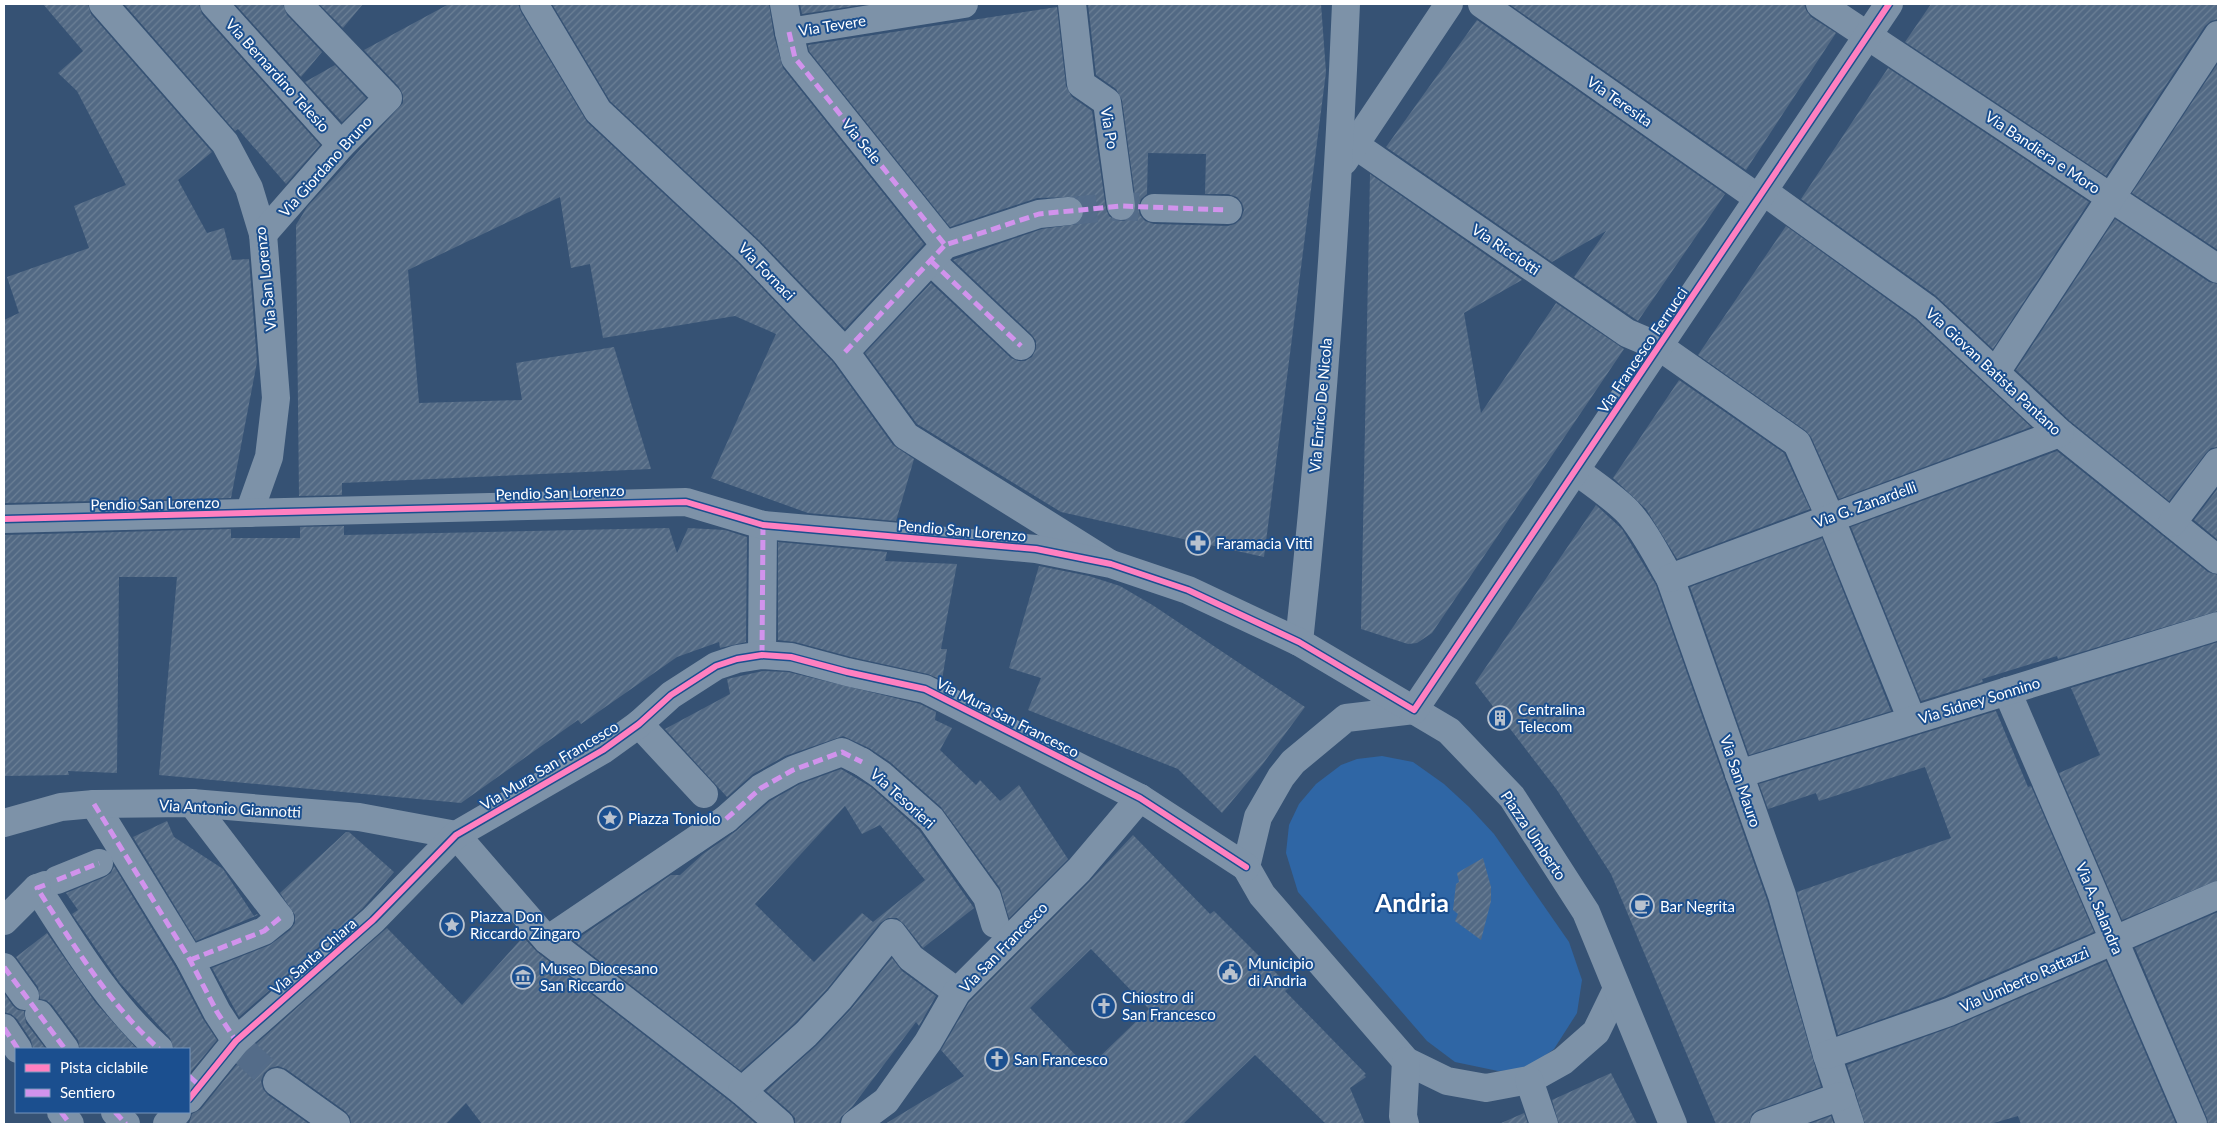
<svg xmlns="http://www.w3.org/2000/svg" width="2222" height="1128" font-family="Lato,sans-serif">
  <defs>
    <pattern id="building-hatch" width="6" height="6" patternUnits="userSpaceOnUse" patternTransform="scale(1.25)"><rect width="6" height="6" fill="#526984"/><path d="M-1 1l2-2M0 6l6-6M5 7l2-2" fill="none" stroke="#6c8096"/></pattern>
  </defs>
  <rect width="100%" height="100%" fill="#365274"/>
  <path fill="#2f66a5" d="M1382,756L1413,762L1444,784L1469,807L1494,834L1569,942L1582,980L1577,1013L1554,1049L1533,1064L1515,1070L1498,1071L1455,1062L1427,1041L1298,892L1286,853L1289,825L1299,804L1316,784L1341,765L1357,759Z"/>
  <g fill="url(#building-hatch)" fill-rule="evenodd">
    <path d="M43,4H88L91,14L212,152L178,180L207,233L224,228L232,260L249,259L257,362L231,498L4,503V320L19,313L7,277L89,248L74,206L126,185L77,91L58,73L83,51Z"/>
    <path d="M124,4H199L202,14L320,145L286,184L238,129L235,131Z"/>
    <path d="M235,4H283L287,15L322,52L301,77Z"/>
    <path d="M319,4H363L343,28Z"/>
    <path d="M449,4H518L521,12L587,122L738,263L833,362L893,445L914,459L896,521L808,513L711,478L776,334L735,316L603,338L590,264L571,268L560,197L408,270L419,403L522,400L516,363L614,347L651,469L342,483V495L299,496L296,225L307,207L403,103V95L399,87L364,50Z"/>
    <path d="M552,4H769L774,36L783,68L924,244L845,329L760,241L610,101Z"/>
    <path d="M800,4H867L802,14Z"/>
    <path d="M1088,4H1321L1326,72L1264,557L1061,512L917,424L865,353L931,283L1011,358L1018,361H1025L1032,357L1036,349V341L1032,335L953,260L1042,229L1078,224L1083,217L1084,209L1081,202L1075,197L1037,198L950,227L809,51L808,45L1057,7L1066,86L1072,97L1092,111L1106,209L1109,216L1115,220L1124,221L1131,218L1135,212L1136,204L1122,100L1116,89L1096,75ZM1148,153L1206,154L1205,194H1228L1237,197L1242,203L1244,210L1241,219L1235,224L1228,226L1154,224L1145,221L1140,215L1138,207L1141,199L1147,194Z"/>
    <path d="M1509,4H1804L1806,10L1811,17L1836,33L1746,170Z"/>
    <path d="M1931,4H2218V19L2211,21L2205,26L2106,176L1905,42Z"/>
    <path d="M1477,20L1725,194L1638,321L1574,277L1606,231L1552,262L1386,147Z"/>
    <path d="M2218,63V250L2132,193Z"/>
    <path d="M335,65L366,98L342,122L305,82Z"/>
    <path d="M1888,68L2089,202L1993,349L1935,295L1801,199Z"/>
    <path d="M1370,174L1522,280L1464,313L1481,413L1556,303L1624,349L1432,633L1417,643L1408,644L1361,629Z"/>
    <path d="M2115,219L2209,282L2218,284V447L2211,448L2206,453L2169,501L2070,421L2016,370Z"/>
    <path d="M1786,226L1916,320L2031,427L1839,499L1811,437L1806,431L1698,355Z"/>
    <path d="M1679,380L1784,453L1810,509L1677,559L1646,509L1613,478Z"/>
    <path d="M2057,451L2208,572L2218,575V611L2058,659L2057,656L1982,679L1983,682L1921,701L1851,527Z"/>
    <path d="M2218,488V540L2194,520Z"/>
    <path d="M1596,505L1622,529L1656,585L1767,900L1821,1087L1758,1110L1752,1114L1749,1124H1716L1611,874L1557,790L1475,683Z"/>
    <path d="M344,526V535L669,528L677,553L688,528L725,530L747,537L746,642L720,648L719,642L677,657L581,724L578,720L461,803L159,775L177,577H119L117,773L68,771L69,775L4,776V535L231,529V538H300V527Z"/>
    <path d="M1822,538L1891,711L1749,755L1690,587Z"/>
    <path d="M778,542L887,552L885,561L957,564L941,649H947L942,680L928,674L851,657L795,642L778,640Z"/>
    <path d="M1039,566L1089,576L1120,586L1154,606L1305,707L1262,765L1222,813L1178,769L1028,710L1041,678L1009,668Z"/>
    <path d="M2218,642V880L2122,920L2059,773L2100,755L2071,688Z"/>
    <path d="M763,671L788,672L920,704L936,712L935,720L952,728L940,750L976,785L980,780L1000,801L1019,785L1068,859L1009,918L1000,888L941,807L890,762L869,748L843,736L785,756L753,774L727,797L665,729L730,694L727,679Z"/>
    <path d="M1996,711L2028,787L2031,786L2094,932L1943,997L1838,1035L1797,892L1951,838L1925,767L1819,801L1816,793L1768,809L1759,784Z"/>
    <path d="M841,769L871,787L919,830L974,908L923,948L904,924L897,918H888L880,923L827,989L795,1023L741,1071L574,941L671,875H680L703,854L736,831L770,801L800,784ZM845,806L862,834L880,825L925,880L873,922L862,913L814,962L755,904Z"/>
    <path d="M167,821L174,837L223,869L254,916L257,914L258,915L196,941L133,837Z"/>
    <path d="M346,832H349L394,872L362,909L239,1017L212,968L270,945L290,930L295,923V915L280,893Z"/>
    <path d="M1133,835L1210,914L1214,911L1290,987L1285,991L1366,1074L1364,1075L1366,1077L1350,1088L1365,1124H1326L1255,1055L1183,1124H885L964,1076L941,1050L969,1002L1090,881ZM1091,949L1149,1009L1088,1068L1030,1008Z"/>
    <path d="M1483,858L1491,887V901L1481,940L1455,921L1458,914L1453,910L1456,884L1459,882L1457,873Z"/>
    <path d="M114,866L176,968L203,1019L217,1040L189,1074V1049H174L170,1038L120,983L72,914L78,910L66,893L105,877L111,873Z"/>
    <path d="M2218,912V1124H2208L2207,1118L2135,948Z"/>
    <path d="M387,928L462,1005L523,937L537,952L732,1103L756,1124H482L466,1103L446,1124H351L350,1117L345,1111L286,1069L278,1066L270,1068L264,1073L261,1081L263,1089L268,1095L309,1124H189L192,1114L201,1109L247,1052Z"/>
    <path d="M47,933L95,1002L137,1049H80L78,1040L52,1005L46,1000L40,999L38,987L16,957Z"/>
    <path d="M892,958L902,971L936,996L919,1026L916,1022L852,1107L841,1117L839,1124H795V1118L790,1112L766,1091L817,1045L851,1009Z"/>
    <path d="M2106,961L2176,1124H2021L2018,1116L1990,1124H1865L1847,1065L1955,1026Z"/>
    <path d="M4,993L13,1006L18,1010L24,1011L26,1023L46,1049H33L31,1040L17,1019L11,1014L4,1012Z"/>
    <path d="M1611,1073L1637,1124H1559L1552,1100Z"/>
    <path d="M1524,1113L1528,1124H1499Z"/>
    <path d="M1831,1116L1834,1124H1809Z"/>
  </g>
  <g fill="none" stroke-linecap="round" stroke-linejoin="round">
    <path stroke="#546c89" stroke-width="28" stroke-dasharray="28 14" stroke-linecap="butt" d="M1069,211L1121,206L1154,208"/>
    <path stroke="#546c89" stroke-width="28" stroke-dasharray="28 14" stroke-linecap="butt" d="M243,1051L277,1082"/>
    <g stroke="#7d92a8" stroke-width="28">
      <path d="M789,32L795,58L945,245"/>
      <path d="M1154,208L1228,210"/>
      <path d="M931,261L1021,346"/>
      <path d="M845,352L945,245L1039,214L1069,211"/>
      <path d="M762,655L763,525"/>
      <path d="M94,804L190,960L217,1012L236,1041"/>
      <path d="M726,819L761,788L793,770L842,752L862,762"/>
      <path d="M57,880L99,863"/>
      <path d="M45,885L37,888C73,944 109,1004 159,1049"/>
      <path d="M190,960L264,931L280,918"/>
      <path d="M4,967L25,996"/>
      <path d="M39,1014L65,1049"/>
      <path d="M4,1028L18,1049"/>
      <path d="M61,1112L70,1124"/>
      <path d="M115,1112L126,1124"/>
    </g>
    <g stroke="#7d92a8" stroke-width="28">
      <path d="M103,4L225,143L249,188L263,234L276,398L269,457L249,513"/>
      <path d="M214,4L341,145"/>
      <path d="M534,4L598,111L749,252L845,352L906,436L1109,563"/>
      <path d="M784,4L789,32L964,4"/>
      <path d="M1072,4L1081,84L1107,102L1121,206"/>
      <path d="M1482,4L1758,198"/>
      <path d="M1820,4L2218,269"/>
      <path d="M1355,145L1627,333L1660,347L1797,443L1830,517L1912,720"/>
      <path d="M1344,161L1449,4"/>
      <path d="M1763,191L1926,308L2060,433L2218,560"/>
      <path d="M263,234L341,145L388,98L298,4"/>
      <path d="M1996,372L2218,35"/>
      <path d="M1576,471C1594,484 1612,496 1628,512C1645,531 1657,556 1670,578L1782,895L1827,1055L1850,1124"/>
      <path d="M2172,523L2218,462"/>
      <path d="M1670,578L2060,433"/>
      <path d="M1299,642C1322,430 1337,217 1346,4"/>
      <path d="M2007,691L2193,1124"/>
      <path d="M1414,710L1346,718L1293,762L1281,777L1258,817L1246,867L1262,895L1406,1061L1447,1081L1486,1088L1529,1080L1563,1061L1596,1032L1617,989"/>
      <path d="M639,724L704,794"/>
      <path d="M862,762L881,775L931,819L987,897L995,924"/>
      <path d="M1739,774L2218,626"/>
      <path d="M192,803L280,918"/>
      <path d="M4,823L61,807L94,804L192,803L359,817L456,835"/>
      <path d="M456,835L547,940L742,1091L780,1124"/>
      <path d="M4,921L37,888"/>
      <path d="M547,940L726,819"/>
      <path d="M1827,1055L1949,1012L2218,895"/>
      <path d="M1529,1080L1544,1124"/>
      <path d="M277,1082L336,1124"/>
      <path d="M742,1091L806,1034L839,999L892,933L911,958L957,992"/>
      <path d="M189,1099L236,1041L373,920L456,835L603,750L639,724L671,695L716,666L737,659L762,655L791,657L847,672L925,689L1140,798L1246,867"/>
      <path d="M167,1124L177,1112"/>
      <path d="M855,1124L886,1101L928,1042L957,992L1079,870L1140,798"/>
      <path d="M1405,1124L1403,1116L1406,1061"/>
      <path d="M1764,1124L1841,1096"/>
    </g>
    <g stroke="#7d92a8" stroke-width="28">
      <path d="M4,519L686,502L763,525L1036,549L1111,564L1188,590L1299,642L1449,731L1512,797L1586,912L1673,1124"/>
      <path d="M1414,710L1889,4"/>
    </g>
    <g stroke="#d193ec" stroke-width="5" stroke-dasharray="10 5" stroke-linecap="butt">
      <path d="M789,32L795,58L945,245"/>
      <path d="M931,261L1021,346"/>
      <path d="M845,352L945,245L1039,214L1121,206L1228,210"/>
      <path d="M762,655L763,525"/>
      <path d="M94,804L190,960L217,1012L236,1041"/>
      <path d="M726,819L761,788L793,770L842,752L862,762"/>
      <path d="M57,880L99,863"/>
      <path d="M45,885L37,888C73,944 109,1004 159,1049"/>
      <path d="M190,960L264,931L280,918"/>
      <path d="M4,967L65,1049"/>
      <path d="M4,1028L18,1049"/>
      <path d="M189,1076L200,1086"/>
      <path d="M61,1112L70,1124"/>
      <path d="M115,1112L126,1124"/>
    </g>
    <g stroke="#1b4f8f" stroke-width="9">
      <g id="cycleway">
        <path d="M4,519L686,502L763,525L1036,549L1111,564L1188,590L1299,642L1414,710L1889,4"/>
        <path d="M189,1099L236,1041L373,920L456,835L603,750L639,724L671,695L716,666L737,659L762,655L791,657L847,672L925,689L1140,798L1246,867"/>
      </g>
    </g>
    <use href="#cycleway" stroke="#ff80c0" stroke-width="6"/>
  </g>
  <defs>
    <g id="pharmacy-ring" transform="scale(1.25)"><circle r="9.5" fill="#1b4f8f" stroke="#b9c2ce" stroke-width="1.5"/><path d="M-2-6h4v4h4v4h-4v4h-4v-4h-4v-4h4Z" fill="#b9c2ce"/></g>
    <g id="building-ring" transform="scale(1.25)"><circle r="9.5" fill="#1b4f8f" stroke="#b9c2ce" stroke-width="1.5"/><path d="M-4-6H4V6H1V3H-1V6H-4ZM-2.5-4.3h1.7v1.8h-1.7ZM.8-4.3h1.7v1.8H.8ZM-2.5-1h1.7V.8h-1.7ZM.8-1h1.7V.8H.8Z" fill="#b9c2ce"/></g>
    <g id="sight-ring" transform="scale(1.25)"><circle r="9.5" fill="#1b4f8f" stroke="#b9c2ce" stroke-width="1.5"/><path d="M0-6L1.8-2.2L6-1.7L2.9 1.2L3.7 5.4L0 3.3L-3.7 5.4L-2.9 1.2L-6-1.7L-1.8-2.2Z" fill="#b9c2ce"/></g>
    <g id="cafe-ring" transform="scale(1.25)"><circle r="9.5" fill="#1b4f8f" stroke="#b9c2ce" stroke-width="1.5"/><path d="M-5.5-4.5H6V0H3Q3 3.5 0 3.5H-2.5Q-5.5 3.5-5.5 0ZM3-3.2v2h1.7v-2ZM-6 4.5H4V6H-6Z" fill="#b9c2ce"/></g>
    <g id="civic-ring" transform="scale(1.25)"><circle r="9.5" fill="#1b4f8f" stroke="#b9c2ce" stroke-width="1.5"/><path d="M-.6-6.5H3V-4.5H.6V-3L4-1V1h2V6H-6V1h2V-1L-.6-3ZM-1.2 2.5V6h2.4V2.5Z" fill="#b9c2ce"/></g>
    <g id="museum-ring" transform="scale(1.25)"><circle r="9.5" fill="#1b4f8f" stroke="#b9c2ce" stroke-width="1.5"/><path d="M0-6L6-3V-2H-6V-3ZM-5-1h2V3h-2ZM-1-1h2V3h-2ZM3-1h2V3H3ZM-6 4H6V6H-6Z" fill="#b9c2ce"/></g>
    <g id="church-ring" transform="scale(1.25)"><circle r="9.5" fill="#1b4f8f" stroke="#b9c2ce" stroke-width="1.5"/><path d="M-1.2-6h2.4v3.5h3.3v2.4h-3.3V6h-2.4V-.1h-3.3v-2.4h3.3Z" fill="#b9c2ce"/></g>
  </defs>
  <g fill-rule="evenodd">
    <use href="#pharmacy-ring" x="1198" y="543"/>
    <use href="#building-ring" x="1500" y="718"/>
    <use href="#sight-ring" x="610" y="818"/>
    <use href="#cafe-ring" x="1642" y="906"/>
    <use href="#sight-ring" x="452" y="925"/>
    <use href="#civic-ring" x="1230" y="972"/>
    <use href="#museum-ring" x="523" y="977"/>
    <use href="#church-ring" x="1104" y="1006"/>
    <use href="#church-ring" x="997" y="1059"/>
  </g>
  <g text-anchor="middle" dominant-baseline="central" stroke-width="4" stroke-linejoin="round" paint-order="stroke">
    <g font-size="15" fill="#fff" stroke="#1b4f8f">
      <text transform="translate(832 25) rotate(-9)">Via Tevere</text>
      <text transform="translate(278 75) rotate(48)">Via Bernardino Telesio</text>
      <text transform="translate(1620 101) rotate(35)">Via Teresita</text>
      <text transform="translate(1110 128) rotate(80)">Via Po</text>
      <text transform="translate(862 141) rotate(51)">Via Sele</text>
      <text transform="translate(2043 152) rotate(34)">Via Bandiera e Moro</text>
      <text transform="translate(325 166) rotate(-48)">Via Giordano Bruno</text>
      <text transform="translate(1506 249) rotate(34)">Via Ricciotti</text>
      <text transform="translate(767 271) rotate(46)">Via Fornaci</text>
      <text transform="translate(265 279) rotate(-96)">Via San Lorenzo</text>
      <text transform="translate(1642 350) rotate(-56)">Via Francesco Ferrucci</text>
      <text transform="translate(1994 371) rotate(43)">Via Giovan Batista Pantano</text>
      <text transform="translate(1320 405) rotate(-85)">Via Enrico De Nicola</text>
      <text transform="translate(560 492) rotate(-2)">Pendio San Lorenzo</text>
      <text transform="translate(155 503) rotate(-1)">Pendio San Lorenzo</text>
      <text transform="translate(1865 504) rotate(-20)">Via G. Zanardelli</text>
      <text transform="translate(962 530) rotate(5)">Pendio San Lorenzo</text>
      <text transform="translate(1979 700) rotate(-17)">Via Sidney Sonnino</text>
      <text transform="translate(1008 717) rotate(27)">Via Mura San Francesco</text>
      <text transform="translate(549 765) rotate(-31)">Via Mura San Francesco</text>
      <text transform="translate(1741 781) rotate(71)">Via San Mauro</text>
      <text transform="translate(903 798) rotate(42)">Via Tesorieri</text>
      <text transform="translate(230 808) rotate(3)">Via Antonio Giannotti</text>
      <text transform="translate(1534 835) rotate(56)">Piazza Umberto</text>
      <text transform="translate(2100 908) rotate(67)">Via A. Salandra</text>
      <text transform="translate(1003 947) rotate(-46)">Via San Francesco</text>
      <text transform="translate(313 956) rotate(-41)">Via Santa Chiara</text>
      <text transform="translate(2024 979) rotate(-24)">Via Umberto Rattazzi</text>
    </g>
    <g font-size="15" fill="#fff" stroke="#1b4f8f" text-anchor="start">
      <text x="1216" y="543">Faramacia Vitti</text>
      <text x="1518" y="709">Centralina<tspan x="1518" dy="17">Telecom</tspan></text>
      <text x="628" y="818">Piazza Toniolo</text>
      <text x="1660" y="906">Bar Negrita</text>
      <text x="470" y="916">Piazza Don<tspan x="470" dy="17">Riccardo Zingaro</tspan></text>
      <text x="1248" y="963">Municipio<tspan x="1248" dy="17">di Andria</tspan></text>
      <text x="540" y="968">Museo Diocesano<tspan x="540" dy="17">San Riccardo</tspan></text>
      <text x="1122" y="997">Chiostro di<tspan x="1122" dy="17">San Francesco</tspan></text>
      <text x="1014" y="1059">San Francesco</text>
    </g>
    <g font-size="25" font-weight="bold" fill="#fff" stroke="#1b4f8f">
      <text x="1412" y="902">Andria</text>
    </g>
  </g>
  <rect width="2222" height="1128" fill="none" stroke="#ffffff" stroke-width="10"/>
  <rect x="15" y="1048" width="175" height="65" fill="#1b4f8f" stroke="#7695bc"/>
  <rect x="25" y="1064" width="25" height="8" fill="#ff80c0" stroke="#7695bc"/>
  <text x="60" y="1073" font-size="15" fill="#ffffff">Pista ciclabile</text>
  <rect x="25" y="1089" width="25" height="8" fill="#d193ec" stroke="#7695bc"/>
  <text x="60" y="1098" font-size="15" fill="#ffffff">Sentiero</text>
</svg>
